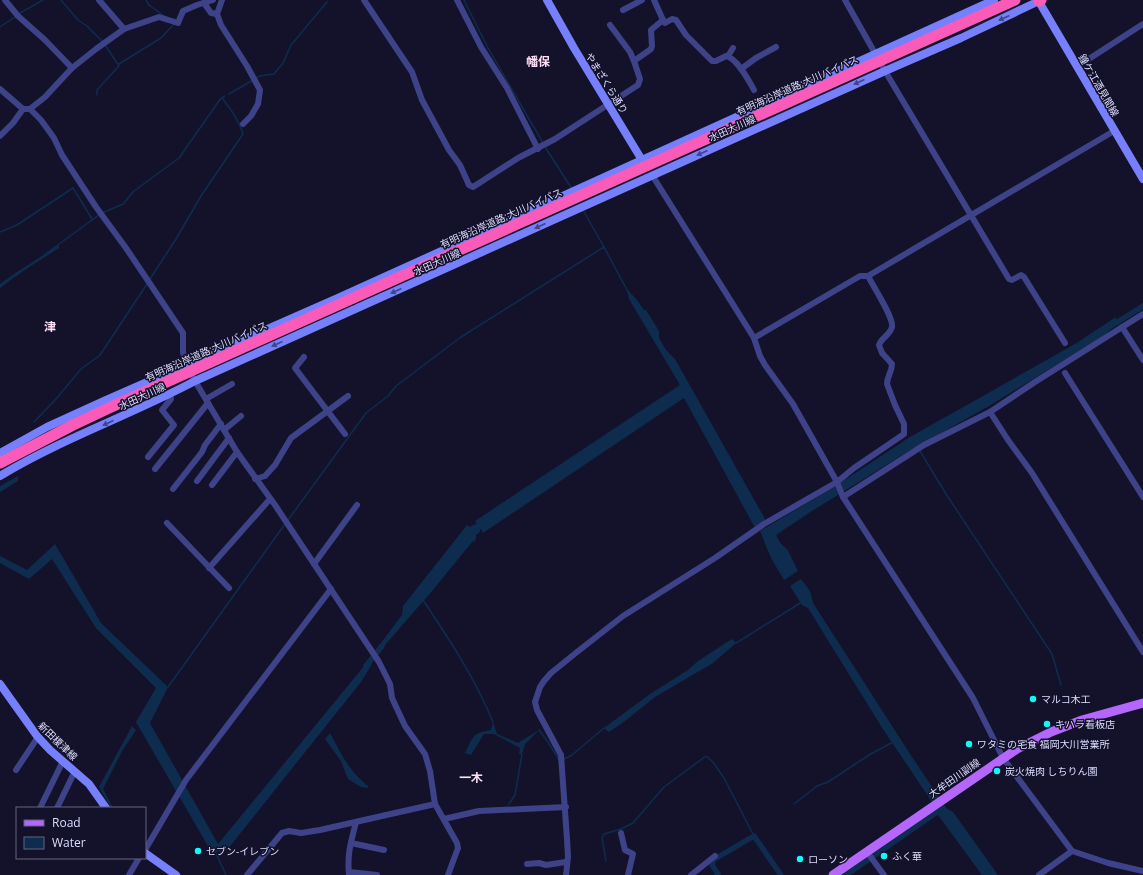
<svg xmlns="http://www.w3.org/2000/svg" width="1143" height="875" font-family="'Open Sans','Noto Sans JP',sans-serif">
  <rect width="100%" height="100%" fill="#14122b"/>
  <g fill="#0e2c4e">
    <path d="M59,245V248C39,261 19,273 0,288V284L14,274Z"/>
    <path d="M626,288L637,300L644,310H646L659,331V338L666,350L675,359L765,519L764,522L756,527L754,526L684,398L483,533L481,529L480,530V532L476,535V538L474,542L473,541L432,591L379,652L377,648L402,615L403,606L467,525L470,527L475,524L476,525L477,524L475,521L680,385L629,299Z"/>
    <path d="M1116,317V324L1104,336L989,406L909,451L812,511L776,535L781,544L787,549L798,571L784,580L771,558L760,531L834,487L910,437L1075,344Z"/>
    <path d="M18,476V481L0,492V486Z"/>
    <path d="M55,544L101,623L168,687L150,723L218,844L369,660L372,664L361,682L227,850L212,853L136,722L156,688L96,628L52,559L29,579L0,563V556L27,570Z"/>
    <path d="M801,579L810,591L813,603L912,757L947,809L953,812L998,875H982L938,815L937,812L938,811L881,726L808,608L802,605L790,586Z"/>
    <path d="M732,639L736,643L713,663L655,697L625,721L609,732L604,728L650,694L688,670L698,661Z"/>
    <path d="M493,722L497,734L518,743L539,730L525,744L522,754H519L520,748L494,734H484L471,755L465,753C473,737 472,733 491,730Z"/>
    <path d="M132,726L136,730L122,751L103,789L113,808H111L99,787Z"/>
    <path d="M330,733C341,754 349,771 368,786V788L361,787L348,779L341,761L325,739Z"/>
  </g>
  <g fill="none" stroke-linecap="round" stroke-linejoin="round">
    <g stroke="#0e2c4e" stroke-width="1.5">
      <path d="M61,0L78,20L87,26L103,42"/>
      <path d="M146,0L149,5L164,16"/>
      <path d="M464,0L488,48L543,143"/>
      <path d="M20,13L43,0"/>
      <path d="M0,27L15,17"/>
      <path d="M119,64L161,38L174,24"/>
      <path d="M256,78L260,76L274,74L283,63L291,45L327,2"/>
      <path d="M229,94L253,80"/>
      <path d="M97,95V90L119,66L105,45"/>
      <path d="M545,147L572,189"/>
      <path d="M583,210L604,247"/>
      <path d="M102,213L123,204L134,191L179,158L221,98L225,96"/>
      <path d="M0,232L17,225L73,188L92,219"/>
      <path d="M44,255L99,215"/>
      <path d="M150,279L176,239L201,196L243,134C239,120 231,109 222,98"/>
      <path d="M34,422L56,399L81,369L100,355L147,284"/>
      <path d="M920,451L946,494L1052,654L1061,685"/>
      <path d="M288,520L366,413L388,396L396,386L461,337L604,247L627,290"/>
      <path d="M423,600C449,639 475,678 493,722"/>
      <path d="M736,643L802,602"/>
      <path d="M168,687L285,524"/>
      <path d="M539,730L548,742L559,760"/>
      <path d="M564,759L572,755L604,728"/>
      <path d="M509,804L515,795L522,754"/>
      <path d="M794,804L817,786L828,782L869,755L893,742"/>
      <path d="M215,851L226,875"/>
      <path d="M606,861L602,838L604,834L621,829L633,823L664,787L706,756L713,762L724,778L754,836"/>
    </g>
    <g stroke="#0e2c4e" stroke-width="5.5">
      <path d="M1111,326L1143,306"/>
      <path d="M366,666L382,646"/>
      <path d="M717,875L718,874L712,865L713,860L754,836L781,875"/>
      <path d="M846,875L943,808"/>
    </g>
    <g stroke="#3e4389" stroke-width="6">
      <path d="M5,0L18,16L45,40L72,68"/>
      <path d="M99,0L124,29"/>
      <path d="M222,0L217,14L221,25L247,66L260,90L258,104L251,116L243,124"/>
      <path d="M364,0L412,72L422,100L449,150L460,165L469,185L473,187L518,158L555,139L638,85L640,79L634,61L651,49L652,46L651,30L663,20L654,0"/>
      <path d="M457,0L481,47L507,88L538,149"/>
      <path d="M845,0L885,71L1009,279L1012,280L1021,275L1024,277L1065,343"/>
      <path d="M204,3L211,13L217,14"/>
      <path d="M623,10L642,0"/>
      <path d="M663,20L665,23L672,19L676,20L686,35L712,61H716L726,56C737,58 749,81 754,90"/>
      <path d="M610,25L630,52L634,61"/>
      <path d="M728,56L733,48"/>
      <path d="M1078,66L1143,24"/>
      <path d="M741,69L756,58L776,47"/>
      <path d="M0,89L23,109"/>
      <path d="M30,109L41,120L54,138L62,155L96,207L126,248L183,333V352L186,364L195,381L237,452L275,505L379,662L390,684L392,698L405,726L425,754L430,771L435,804L457,843L458,848L448,875"/>
      <path d="M0,136L13,123L23,109H30L45,97L72,68L96,49L124,29L159,17L178,23L183,11L197,5L213,0"/>
      <path d="M652,175L754,338L760,356L765,365L793,404L837,482L843,497L973,698L1003,758L1072,851L1108,863L1143,871"/>
      <path d="M1122,327L1143,360"/>
      <path d="M754,338L860,276H868L1114,131"/>
      <path d="M304,357L295,368L345,434"/>
      <path d="M1065,373L1143,497"/>
      <path d="M206,399L232,384"/>
      <path d="M990,412L1008,440L1032,473L1143,652"/>
      <path d="M224,430L241,416"/>
      <path d="M148,457L174,425L162,410L171,399L170,394"/>
      <path d="M155,469L208,403"/>
      <path d="M255,479L265,476L275,465L291,438L348,396"/>
      <path d="M197,481L229,438"/>
      <path d="M212,485L237,452"/>
      <path d="M173,489L202,452L205,445L221,424"/>
      <path d="M843,497L924,445L990,412L1035,382L1143,314"/>
      <path d="M167,523L229,588"/>
      <path d="M314,564L357,505"/>
      <path d="M209,568L270,499"/>
      <path d="M16,770L38,737"/>
      <path d="M40,808L63,761"/>
      <path d="M57,808L75,771"/>
      <path d="M444,819L479,811L566,807"/>
      <path d="M621,833L625,850L633,854L628,875"/>
      <path d="M351,843L384,850"/>
      <path d="M145,850L186,780L331,589"/>
      <path d="M867,852L884,875"/>
      <path d="M527,864L539,863L546,865L566,862"/>
      <path d="M349,872L377,875"/>
      <path d="M129,875L139,858"/>
      <path d="M247,875L282,833L289,831L301,833L320,830L435,804"/>
      <path d="M349,875C347,853 351,842 356,822"/>
      <path d="M566,875L568,857L567,839L561,755L537,710L535,702L540,687L544,681L551,673L577,652L623,616L715,558L764,524L837,482L854,468L904,434V424L895,405L887,384C887,376 892,372 892,364L882,353L879,345C881,338 890,335 892,327C894,318 873,286 868,276"/>
      <path d="M691,875L715,856"/>
      <path d="M1039,875L1072,851"/>
    </g>
    <g stroke="#7680fc" stroke-width="8">
      <path d="M547,0L574,48L645,165"/>
      <path d="M1038,0L1143,179"/>
      <path d="M0,453L47,427L104,401L338,298L994,0"/>
      <path d="M0,476C61,439 131,415 195,381L885,71L961,38L1039,1"/>
      <path d="M0,684L37,736L50,750L89,784L106,808"/>
      <path d="M145,853L176,875"/>
    </g>
    <path stroke="#b567fb" stroke-width="9" d="M833,875L1017,749L1051,732L1082,720L1143,703"/>
    <path stroke="#fb5bb8" stroke-width="11" d="M1039,1L1041,0"/>
    <path stroke="#fb5bb8" stroke-width="11" d="M0,463L73,425L109,408L1015,0"/>
  </g>
  <defs><path id="oneway-solid" d="M-6-.8H1V-3.2L6.5 0L1 3.2V.8H-6Z"/></defs>
  <g fill="#404489">
    <use href="#oneway-solid" transform="translate(1004 18) rotate(155)"/>
    <use href="#oneway-solid" transform="translate(859 82) rotate(156)"/>
    <use href="#oneway-solid" transform="translate(702 153) rotate(156)"/>
    <use href="#oneway-solid" transform="translate(540 226) rotate(156)"/>
    <use href="#oneway-solid" transform="translate(396 291) rotate(156)"/>
    <use href="#oneway-solid" transform="translate(277 344) rotate(156)"/>
    <use href="#oneway-solid" transform="translate(108 423) rotate(155)"/>
  </g>
  <g fill="#0ef9f9" stroke="#14122b" stroke-width="1.5">
    <circle cx="1033" cy="699" r="4"/>
    <circle cx="1047" cy="724" r="4"/>
    <circle cx="969" cy="744" r="4"/>
    <circle cx="997" cy="771" r="4"/>
    <circle cx="198" cy="851" r="4"/>
    <circle cx="884" cy="856" r="4"/>
    <circle cx="800" cy="859" r="4"/>
  </g>
  <g text-anchor="middle" dominant-baseline="central" stroke-width="3" stroke-linejoin="round" paint-order="stroke">
    <g font-size="10" fill="#ddddfe" stroke="#14122b">
      <text transform="translate(607 83) rotate(58)">やまざくら通り</text>
      <text transform="translate(797 85) rotate(-24)">有明海沿岸道路;大川バイパス</text>
      <text transform="translate(1099 85) rotate(60)">鐘ケ江酒見間線</text>
      <text transform="translate(732 128) rotate(-24)">水田大川線</text>
      <text transform="translate(501 218) rotate(-24)">有明海沿岸道路;大川バイパス</text>
      <text transform="translate(437 262) rotate(-24)">水田大川線</text>
      <text transform="translate(206 351) rotate(-24)">有明海沿岸道路;大川バイパス</text>
      <text transform="translate(142 396) rotate(-25)">水田大川線</text>
      <text transform="translate(58 741) rotate(44)">新田榎津線</text>
      <text transform="translate(954 778) rotate(-35)">大牟田川副線</text>
    </g>
    <g font-size="10" fill="#ddddfe" stroke="#14122b" text-anchor="start">
      <text x="1041" y="699">マルコ木工</text>
      <text x="1055" y="724">キハラ看板店</text>
      <text x="977" y="744">ワタミの宅食 福岡大川営業所</text>
      <text x="1005" y="771">炭火焼肉 しちりん園</text>
      <text x="206" y="851">セブン-イレブン</text>
      <text x="892" y="856">ふく華</text>
      <text x="808" y="859">ローソン</text>
    </g>
    <g font-size="12" font-weight="bold" fill="#fedff6" stroke="#14122b">
      <text x="538" y="61">幡保</text>
      <text x="50" y="326">津</text>
      <text x="471" y="777">一木</text>
    </g>
  </g>
  <rect x="16" y="807" width="130" height="52" fill="#14122b" stroke="#64637f"/>
  <rect x="24" y="820" width="20" height="6" fill="#b567fb" stroke="#64637f"/>
  <text x="52" y="827" font-size="12" fill="#ddddfe">Road</text>
  <rect x="24" y="837" width="20" height="12" fill="#0e2c4e" stroke="#64637f"/>
  <text x="52" y="847" font-size="12" fill="#ddddfe">Water</text>
</svg>
